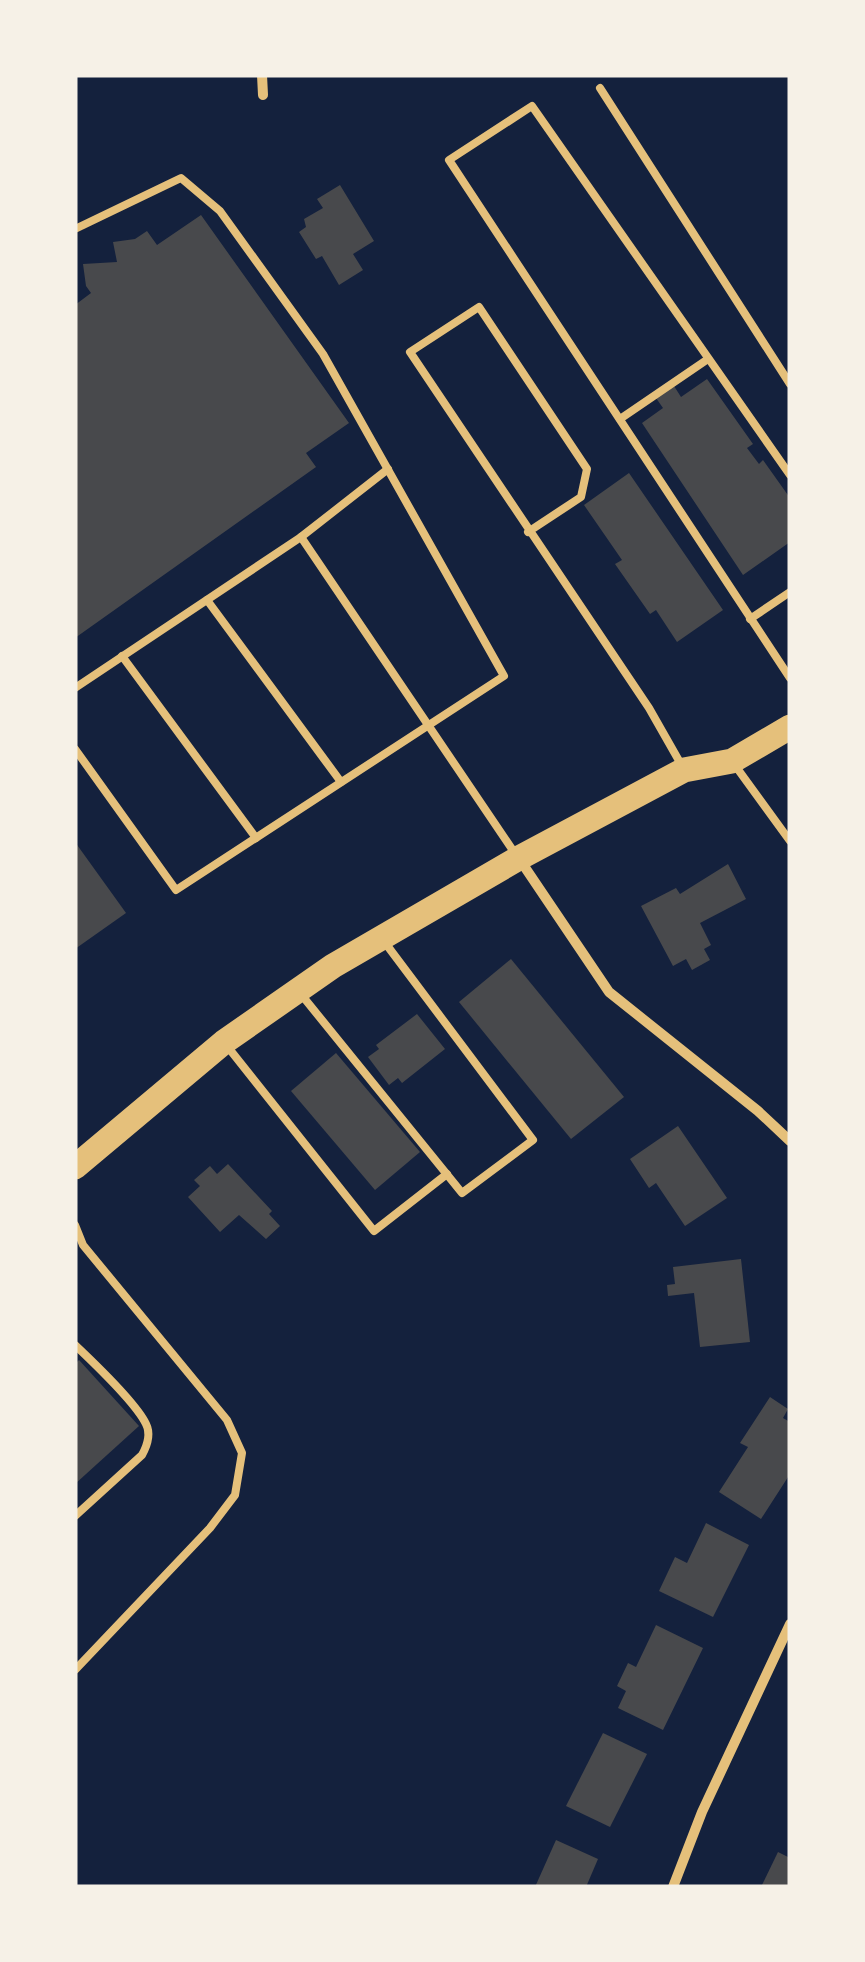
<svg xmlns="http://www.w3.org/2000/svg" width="865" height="1962" font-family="Ubuntu,sans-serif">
  <rect width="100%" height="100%" fill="#14213d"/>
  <g fill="#48494c">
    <path d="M340,185L374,241L353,254L363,270L339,285L322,256L316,259L299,232L306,227L304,219L323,208L317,199Z"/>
    <path d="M201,215L349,423L306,453L316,467L75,638V305L91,293L86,286L83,264L117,262L113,242L135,239L147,231L157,245Z"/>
    <path d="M707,379L753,444L747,448L759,464L763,460L790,498V542L743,575L642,423L663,408L656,398L674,386L681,397Z"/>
    <path d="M629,473L723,610L677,642L656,610L650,614L615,564L622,560L584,505Z"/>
    <path d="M75,842L126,913L75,949Z"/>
    <path d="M728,864L746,899L700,923L711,945L704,949L710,960L692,970L686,959L673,966L641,906L676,888L680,894Z"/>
    <path d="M511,959L624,1097L571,1139L459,1002Z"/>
    <path d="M417,1014L445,1049L402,1083L398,1078L389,1085L368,1057L379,1049L376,1045Z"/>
    <path d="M336,1053L420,1152L375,1190L291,1091Z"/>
    <path d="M678,1126L727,1198L685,1226L656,1183L649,1188L630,1159Z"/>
    <path d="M228,1164L272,1211L269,1214L280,1226L266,1239L239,1215L220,1232L188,1197L200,1186L194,1180L210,1166L217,1174Z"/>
    <path d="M741,1259L750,1342L700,1347L694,1293L668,1296L667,1285L675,1284L673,1267Z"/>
    <path d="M79,1360L139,1426L75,1484V1364Z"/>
    <path d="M770,1397L788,1409L783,1418L790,1422V1474L761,1519L719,1492L748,1447L740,1443Z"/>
    <path d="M706,1523L749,1545L713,1617L659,1591L675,1557L687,1563Z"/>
    <path d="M656,1625L703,1648L663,1730L618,1708L626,1691L617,1686L628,1663L636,1667Z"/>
    <path d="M603,1733L647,1754L610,1827L566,1806Z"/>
    <path d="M556,1840L598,1859L586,1887H535Z"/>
    <path d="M778,1852L790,1858V1887H761Z"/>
  </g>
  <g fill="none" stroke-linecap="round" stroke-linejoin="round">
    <g stroke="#e5c07b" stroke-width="8">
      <path d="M600,88L790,384"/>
      <path d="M75,229L181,178L220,211L323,354L504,676L176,890L75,749"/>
      <path d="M620,419L708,359"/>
      <path d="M790,475L532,106L449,160L790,678"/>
      <path d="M528,532L581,497L587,469L479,307L410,352L649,708L682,766"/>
      <path d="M301,537L388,469"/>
      <path d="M207,600L341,782"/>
      <path d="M750,619L790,592"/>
      <path d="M122,656L256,838"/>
      <path d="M75,688L301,537L516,855"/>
      <path d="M734,764L790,841"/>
      <path d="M300,993L462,1193L533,1140L383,940"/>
      <path d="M227,1046L374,1231L447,1174"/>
      <path d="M75,1225L83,1245L227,1420L242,1453L235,1495L210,1528L75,1670"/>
      <path d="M75,1345C93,1362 136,1403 146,1424C151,1434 147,1446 142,1455L75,1516"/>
    </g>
    <g stroke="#e5c07b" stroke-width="10">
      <path d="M262,75L263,95"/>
      <path d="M520,860L609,992L758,1111L790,1141"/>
      <path d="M673,1887L702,1812L790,1624"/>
    </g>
    <path stroke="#e5c07b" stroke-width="25" d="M75,1167L224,1042L333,966L519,858L684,770L732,761L790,727"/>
  </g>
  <rect width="865" height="1962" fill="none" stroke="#f6f1e7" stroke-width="155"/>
</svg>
